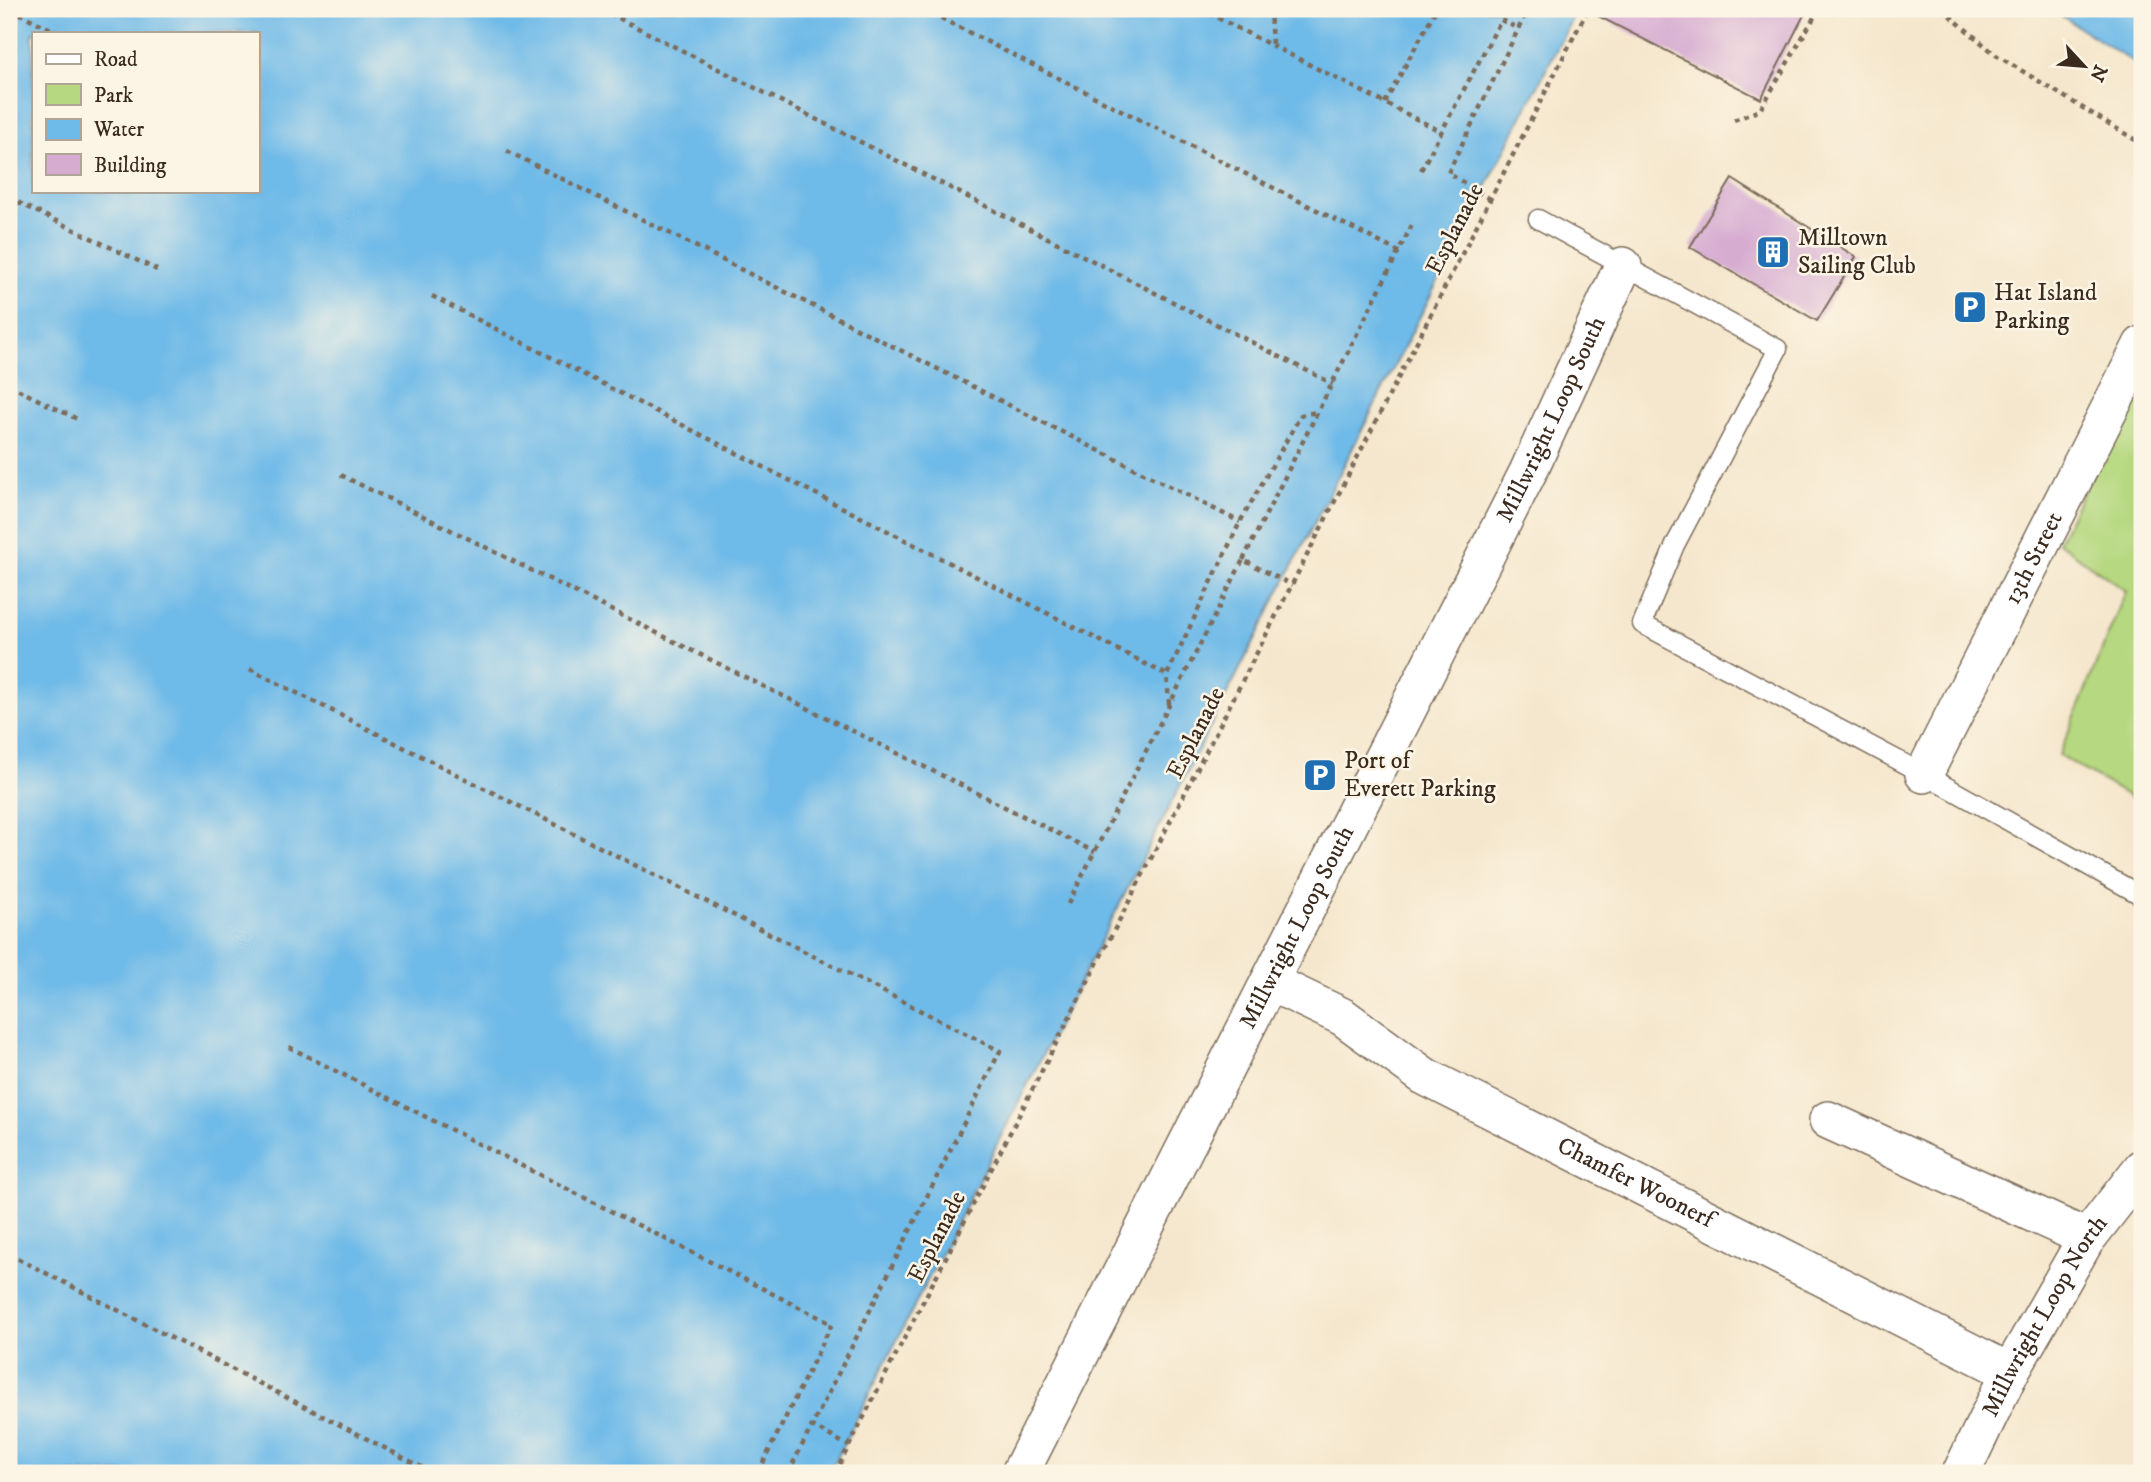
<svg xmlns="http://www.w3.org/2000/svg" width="2151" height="1482" font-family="'IM FELL DW Pica',serif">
  <rect width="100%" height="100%" fill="#fcf5e5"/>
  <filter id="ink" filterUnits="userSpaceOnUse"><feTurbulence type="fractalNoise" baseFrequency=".0143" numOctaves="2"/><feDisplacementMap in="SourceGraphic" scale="14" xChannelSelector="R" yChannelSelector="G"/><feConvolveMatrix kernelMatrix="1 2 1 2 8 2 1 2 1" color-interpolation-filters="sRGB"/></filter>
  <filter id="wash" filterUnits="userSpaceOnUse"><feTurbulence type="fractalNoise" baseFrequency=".00686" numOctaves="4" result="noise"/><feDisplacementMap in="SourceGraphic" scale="28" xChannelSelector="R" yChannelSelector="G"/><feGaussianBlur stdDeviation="1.57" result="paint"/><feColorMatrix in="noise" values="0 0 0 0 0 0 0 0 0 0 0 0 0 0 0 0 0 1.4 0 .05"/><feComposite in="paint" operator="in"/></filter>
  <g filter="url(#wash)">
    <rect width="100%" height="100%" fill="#f5e7cd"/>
    <path fill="#b6d880" stroke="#78814f" stroke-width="2" d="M2142,375V804L2059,755L2126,591L2058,542Z"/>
    <g fill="#6ebae8" stroke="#547283" stroke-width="2" fill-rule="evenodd">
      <path d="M9,9H1577L829,1473H9ZM33,33H257V191H33Z"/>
      <path d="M2051,9H2142V68Z"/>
    </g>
    <g id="blocks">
      <g fill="#d6acd1">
        <path d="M1595,9H1807L1761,99L1592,13Z"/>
        <path d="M1732,179L1856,257L1817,321L1690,247Z"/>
      </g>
    </g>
  </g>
  <g filter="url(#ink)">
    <use href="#blocks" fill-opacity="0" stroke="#7c6c5b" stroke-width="2"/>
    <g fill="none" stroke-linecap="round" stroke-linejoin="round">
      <g stroke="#7c6c5b" stroke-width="21">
        <path id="service" d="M1538,219L1778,349L1675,545L1642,624L1924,774L2142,896"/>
      </g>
      <g stroke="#7c6c5b" stroke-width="40">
        <g id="minor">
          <path id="s1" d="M1924,774L2142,345"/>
          <path id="s2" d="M1270,982L1343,1017L1424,1076L2010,1372"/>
          <path d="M1828,1120L2087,1238"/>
          <path id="s3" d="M1020,1473L1528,472L1623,266"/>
          <path id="s4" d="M1961,1473L2010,1372L2085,1241L2142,1168"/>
        </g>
      </g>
      <g stroke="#7c6c5b" stroke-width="4.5" stroke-dasharray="5 5" stroke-linecap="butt">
        <path d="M10,9L59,33"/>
        <path d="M601,9L1333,384"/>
        <path d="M923,9L1399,252"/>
        <path d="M1200,9L1442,132"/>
        <path d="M1270,9L1272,45"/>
        <path d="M1942,9L1996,55L2142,144"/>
        <path d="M1385,103L1436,9"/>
        <path d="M1734,120L1760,110L1819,9"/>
        <path d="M507,151L1240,522"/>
        <path d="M1421,170L1501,20L1519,29"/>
        <path d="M9,198L157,270"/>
        <path d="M1490,199L1448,173L1528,9"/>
        <path d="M432,296L1167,675"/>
        <path d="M9,385L79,420"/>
        <path d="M341,475L1095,852"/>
        <path d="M1243,560L1413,223"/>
        <path d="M250,669L1000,1051L812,1426L849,1446"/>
        <path d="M1169,704L1167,675L1240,522L1301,415L1317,412"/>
        <path d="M1068,904L1243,560L1292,585"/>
        <path d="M289,1047L832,1324L758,1473"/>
        <path d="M9,1254L433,1473"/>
        <path d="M788,1473L812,1426"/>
        <path d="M835,1473L1588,9"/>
      </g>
      <use href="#service" stroke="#fff" stroke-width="18"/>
      <use href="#minor" stroke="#fff" stroke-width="37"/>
    </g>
  </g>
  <defs>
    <g id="building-square" transform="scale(1.75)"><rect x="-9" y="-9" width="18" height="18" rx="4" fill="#1f6fb2" stroke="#fcf5e5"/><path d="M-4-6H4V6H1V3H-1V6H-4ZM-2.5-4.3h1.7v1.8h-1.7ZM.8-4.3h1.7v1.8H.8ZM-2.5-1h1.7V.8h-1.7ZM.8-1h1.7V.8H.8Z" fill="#fff"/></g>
    <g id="parking-square" transform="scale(1.75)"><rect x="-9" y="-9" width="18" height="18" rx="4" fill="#1f6fb2" stroke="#fcf5e5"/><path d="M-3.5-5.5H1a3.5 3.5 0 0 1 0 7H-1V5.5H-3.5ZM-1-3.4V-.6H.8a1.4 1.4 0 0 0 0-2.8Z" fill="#fff"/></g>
  </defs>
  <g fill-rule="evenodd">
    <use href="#building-square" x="1773" y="252"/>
    <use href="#parking-square" x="1970" y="307"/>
    <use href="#parking-square" x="1320" y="775"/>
  </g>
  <g text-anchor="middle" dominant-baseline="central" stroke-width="5" stroke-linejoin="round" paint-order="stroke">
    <g font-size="24" fill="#3b2a1e" stroke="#fcf5e5">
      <text transform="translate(1455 229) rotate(-63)">Esplanade</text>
      <text stroke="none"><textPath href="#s3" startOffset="1180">Millwright Loop South</textPath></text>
      <text stroke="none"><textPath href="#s1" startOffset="242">13th Street</textPath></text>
      <text transform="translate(1196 733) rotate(-63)">Esplanade</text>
      <text stroke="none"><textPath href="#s3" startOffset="612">Millwright Loop South</textPath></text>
      <text stroke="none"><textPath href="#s2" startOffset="418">Chamfer Woonerf</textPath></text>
      <text transform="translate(937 1237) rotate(-63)">Esplanade</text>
      <text stroke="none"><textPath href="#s4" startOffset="178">Millwright Loop North</textPath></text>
    </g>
    <g font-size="24" fill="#3b2a1e" stroke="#fcf5e5" text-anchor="start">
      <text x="1798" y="238">Milltown<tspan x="1798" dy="28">Sailing Club</tspan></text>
      <text x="1994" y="293">Hat Island<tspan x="1994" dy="28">Parking</tspan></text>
      <text x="1344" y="761">Port of<tspan x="1344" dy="28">Everett Parking</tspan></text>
    </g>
  </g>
  <rect width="2151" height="1482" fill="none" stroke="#fcf5e5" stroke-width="35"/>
  <rect x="32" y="32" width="228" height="161" fill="#fcf5e5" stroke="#afa495" stroke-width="2"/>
  <rect x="46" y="54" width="35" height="10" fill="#ffffff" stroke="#afa495" stroke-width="2"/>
  <text x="94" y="66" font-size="21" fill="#3b2a1e">Road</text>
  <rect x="46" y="84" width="35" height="21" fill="#b6d880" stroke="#afa495" stroke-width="2"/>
  <text x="94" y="102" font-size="21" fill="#3b2a1e">Park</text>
  <rect x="46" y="119" width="35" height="21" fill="#6ebae8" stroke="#afa495" stroke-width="2"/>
  <text x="94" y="136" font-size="21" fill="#3b2a1e">Water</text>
  <rect x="46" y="154" width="35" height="21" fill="#d6acd1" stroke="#afa495" stroke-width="2"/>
  <text x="94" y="172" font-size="21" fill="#3b2a1e">Building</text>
  <g transform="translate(2084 66) rotate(116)" stroke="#fcf5e5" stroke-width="5" paint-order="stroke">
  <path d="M0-5L12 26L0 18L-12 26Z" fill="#3b2a1e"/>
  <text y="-10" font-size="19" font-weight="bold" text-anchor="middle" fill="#3b2a1e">N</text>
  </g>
</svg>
